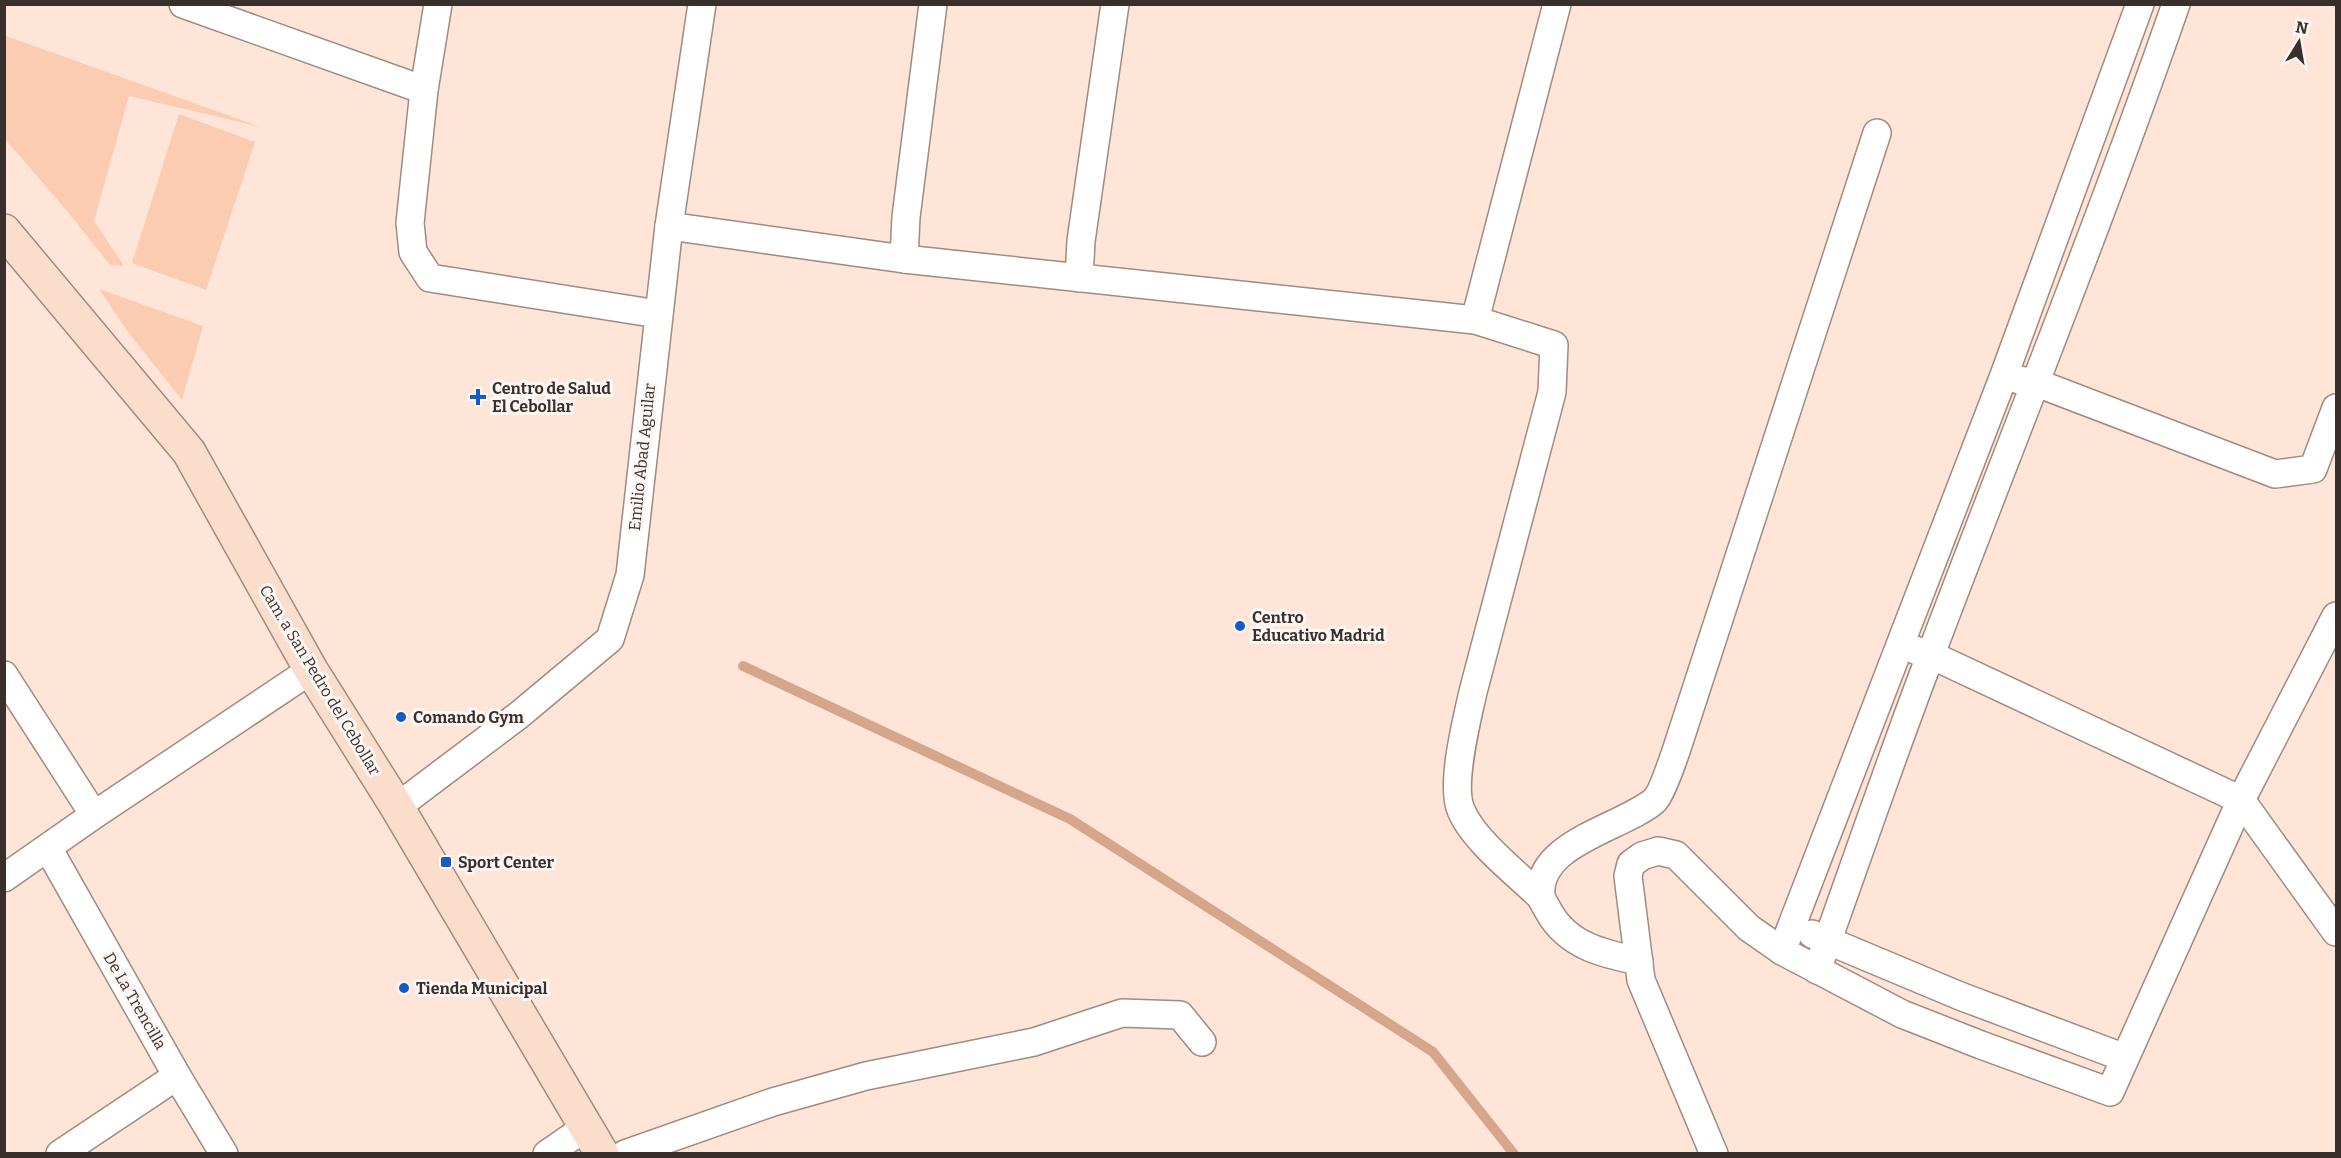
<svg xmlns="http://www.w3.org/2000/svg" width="2341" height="1158" font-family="Bitter,serif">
  <rect width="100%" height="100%" fill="#fee5d8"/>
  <g fill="#fbcbb2">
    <path d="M6,36L261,127L129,96L94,221L124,266L110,265L67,211L5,139L4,40Z"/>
    <path d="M179,114L255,142L206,290L132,263Z"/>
    <path d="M99,289L203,326L182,400L128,332Z"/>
  </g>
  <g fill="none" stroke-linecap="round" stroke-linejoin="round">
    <path stroke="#d6a68c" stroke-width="10" d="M743,666L1070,819L1433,1052L1514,1154"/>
    <g stroke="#a18a7e" stroke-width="30">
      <g id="street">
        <path d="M183,4L424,90"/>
        <path d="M438,4L424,90L410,223L413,252L430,278L658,314"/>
        <path d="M669,226L904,259L1475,320L1554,345L1552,392L1473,692C1467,719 1450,785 1461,810C1473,840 1517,874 1541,897"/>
        <path d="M904,259L906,217L933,4"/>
        <path d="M1079,278L1081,241L1115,4"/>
        <path d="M1475,320L1557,4"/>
        <path d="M2019,380L2037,383L2275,474L2313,469L2336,408"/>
        <path d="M1915,650L1931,655L2241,800L2336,932"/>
        <path d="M4,675L94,815"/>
        <path d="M397,807L519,715L610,639L630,575L669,226L702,4"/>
        <path d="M48,848L177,1076L224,1154"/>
        <path d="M4,878L94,815L311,670"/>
        <path d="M1812,934L1960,996L2125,1058"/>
        <path d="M1782,951L2003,378L2140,4"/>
        <path d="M1639,961C1604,954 1568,946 1549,912C1547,908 1542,901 1541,896C1536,843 1622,828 1654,801C1662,794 1675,754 1679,742L1877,133"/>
        <path d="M1817,970C1855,865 1891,758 1931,654C2013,437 2100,223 2176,4"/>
        <path d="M60,1154L177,1076"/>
        <path d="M547,1154L586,1127"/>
        <path d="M625,1154L773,1102L866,1076L1034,1042L1122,1013L1180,1015L1202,1042"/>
        <path d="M1714,1154L1641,980L1628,876L1631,864L1642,856L1658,851L1676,855L1749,928L1782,951L1902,1014L1981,1045L2110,1092L2241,800L2336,616"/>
      </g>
    </g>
    <g stroke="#a18a7e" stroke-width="36">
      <path id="secondary" d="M4,231L189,452L311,670L397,807L602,1154"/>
    </g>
    <use href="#street" stroke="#fff" stroke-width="27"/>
    <use href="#secondary" stroke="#faddcb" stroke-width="33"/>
  </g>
  <g fill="#155bc6" stroke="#fcf7f4" stroke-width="2">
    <path d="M475 388h6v6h6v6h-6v6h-6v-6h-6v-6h6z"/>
    <circle cx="1240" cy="626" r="6"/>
    <circle cx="401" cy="717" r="6"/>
    <rect x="440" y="856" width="12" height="12" rx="3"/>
    <circle cx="404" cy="988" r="6"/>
  </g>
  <g text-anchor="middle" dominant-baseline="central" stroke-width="6" stroke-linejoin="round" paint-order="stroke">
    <g font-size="16" font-weight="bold" fill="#3a302b" stroke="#fcf7f4" text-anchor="start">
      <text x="492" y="388">Centro de Salud<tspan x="492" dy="18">El Cebollar</tspan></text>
      <text x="1252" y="617">Centro<tspan x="1252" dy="18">Educativo Madrid</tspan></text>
      <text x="413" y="717">Comando Gym</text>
      <text x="458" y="862">Sport Center</text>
      <text x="416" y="988">Tienda Municipal</text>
    </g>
    <g font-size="16" fill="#3a302b" stroke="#fcf7f4">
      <text transform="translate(642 457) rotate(-84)">Emilio Abad Aguilar</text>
      <text transform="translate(320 680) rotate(59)">Cam. a San Pedro del Cebollar</text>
      <text transform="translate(135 1001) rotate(60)">De La Trencilla</text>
    </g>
  </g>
  <rect width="2341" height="1158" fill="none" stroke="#3a302b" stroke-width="12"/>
  <g transform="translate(2299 42) rotate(11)" stroke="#fcf7f4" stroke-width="4.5" paint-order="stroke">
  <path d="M0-4.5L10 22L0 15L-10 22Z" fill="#3a302b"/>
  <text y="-9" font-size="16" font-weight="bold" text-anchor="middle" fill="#3a302b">N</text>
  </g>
</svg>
